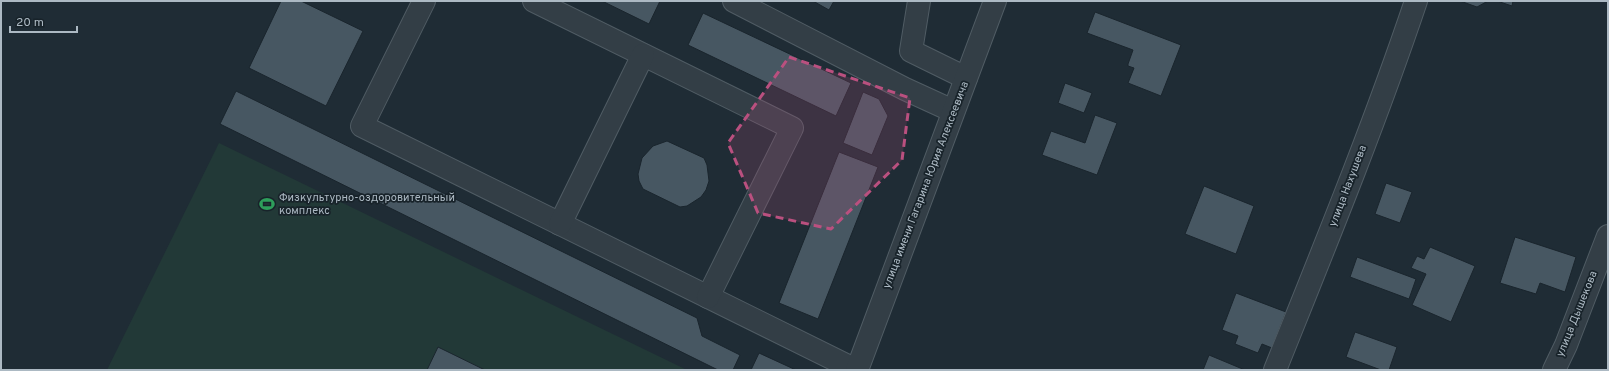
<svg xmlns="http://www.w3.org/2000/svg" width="1609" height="371" font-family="Overpass,sans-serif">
  <rect width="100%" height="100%" fill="#1f2c35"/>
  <path fill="#223937" d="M219,143L687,370H107Z"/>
  <g fill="#475762" stroke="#1a252d">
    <path d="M281,1H301L363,31L326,106L249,68Z"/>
    <path d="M602,1H660L649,24Z"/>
    <path d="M813,1H834L829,10Z"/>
    <path d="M1460,1H1488L1477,7Z"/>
    <path d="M1497,1H1513L1512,6Z"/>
    <path d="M1095,12L1181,45L1161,96L1128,83L1134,68L1128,66V64L1133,50L1087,33Z"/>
    <path d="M703,13L851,83L836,116L688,45Z"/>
    <path d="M1065,83L1092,93L1084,113L1058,103Z"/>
    <path d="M236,91L697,318L702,336L740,355L733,370H718L220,124Z"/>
    <path d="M863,92L879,99L888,116L872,155L843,143Z"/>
    <path d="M1095,115L1117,123L1097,175L1042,155L1051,131L1085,143Z"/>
    <path d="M667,141L704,158L707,165L709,181L706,190L701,197L687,206L680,207L643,189L639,181L638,174L642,158L653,146Z"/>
    <path d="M839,152L878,167L818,319L779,303Z"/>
    <path d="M1386,183L1412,192L1400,223L1375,214Z"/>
    <path d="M1204,186L1254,206L1236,254L1185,234Z"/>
    <path d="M1515,237L1576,257L1565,292L1540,283L1536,294L1500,283Z"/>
    <path d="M1430,247L1475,266L1451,322L1412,305L1426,274L1411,268L1417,256L1424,259Z"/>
    <path d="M1357,257L1416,279L1409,299L1350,277Z"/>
    <path d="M1236,293L1286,312L1272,348L1262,344L1258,353L1235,344L1238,336L1222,330Z"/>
    <path d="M1355,332L1397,347L1389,370H1381L1346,357Z"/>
    <path d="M438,347L485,370H427Z"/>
    <path d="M759,353L796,370H751Z"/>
    <path d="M1209,355L1245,370H1203Z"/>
  </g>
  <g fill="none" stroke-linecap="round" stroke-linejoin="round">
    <g stroke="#505c64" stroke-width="24">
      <g id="minor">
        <path d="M424,1L362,126L856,370"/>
        <path d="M534,1L792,128L708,297"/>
        <path d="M734,1L905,89L953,111"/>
        <path d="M919,1L911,51L966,78"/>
        <path d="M560,224L643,55"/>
        <path d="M857,370L995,1"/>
        <path d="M1275,370C1324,248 1374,126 1416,1"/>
        <path d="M1554,370L1566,345L1608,236"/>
      </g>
    </g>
    <use href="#minor" stroke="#333e46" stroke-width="22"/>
  </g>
  <path fill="#ba507f" fill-opacity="0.2" stroke="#ba507f" stroke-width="3" stroke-dasharray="8 5" stroke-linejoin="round" d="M789,57L910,98L902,160L831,229L758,213L728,143Z"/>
  <defs>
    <g id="stadium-bare" transform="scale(1.2)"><path d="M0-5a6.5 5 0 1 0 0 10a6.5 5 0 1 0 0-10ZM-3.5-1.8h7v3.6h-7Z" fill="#2e9e5b" stroke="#18232a" stroke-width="2.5" paint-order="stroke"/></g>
  </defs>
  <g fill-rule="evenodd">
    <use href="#stadium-bare" x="267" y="204"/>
  </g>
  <g text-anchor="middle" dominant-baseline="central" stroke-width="3.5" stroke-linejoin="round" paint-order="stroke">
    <g font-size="11" fill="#acb9c3" stroke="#18232a">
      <text transform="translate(926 185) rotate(-69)">улица имени Гагарина Юрия Алексеевича</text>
      <text transform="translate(1348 186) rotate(-69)">улица Нахушева</text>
      <text transform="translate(1577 314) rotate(-68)">улица Дышекова</text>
    </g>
    <g font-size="11" fill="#acb9c3" stroke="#18232a" text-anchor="start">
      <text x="279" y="198">Физкультурно-оздоровительный<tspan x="279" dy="13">комплекс</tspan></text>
    </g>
  </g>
  <rect width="1609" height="371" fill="none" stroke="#acb9c3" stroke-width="4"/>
  <path d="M10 26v6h67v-6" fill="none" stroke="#acb9c3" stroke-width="2"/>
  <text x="16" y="26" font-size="12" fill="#acb9c3" stroke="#18232a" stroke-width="3" paint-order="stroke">20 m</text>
</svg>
